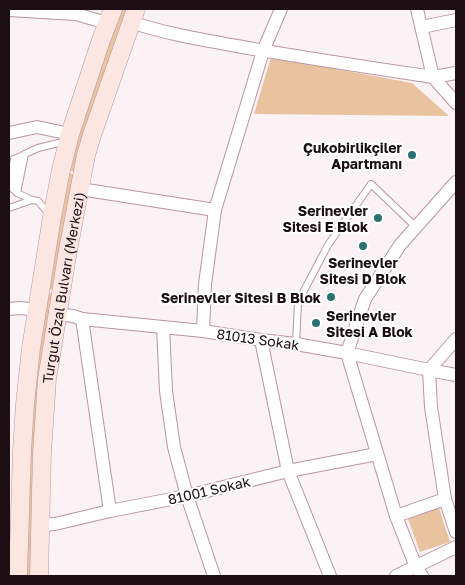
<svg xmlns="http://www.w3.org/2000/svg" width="465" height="585" font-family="'Golos Text',sans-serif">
  <rect width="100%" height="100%" fill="#fbf2f5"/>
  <g fill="#e9c29f">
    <path d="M122,9H128L92,110L75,172L70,171C83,116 102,62 122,9Z"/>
    <path d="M271,57L412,83L449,116L254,114Z"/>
    <path d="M69,173L74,174L53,290L49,289Z"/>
    <path d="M48,293L53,294L31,576H26L29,467L35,376Z"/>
    <path d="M439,508L450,542L420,552L408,519Z"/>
  </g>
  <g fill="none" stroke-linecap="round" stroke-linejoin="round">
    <g stroke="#bb95a1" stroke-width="8">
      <g id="lane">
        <path d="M13,189L9,185L14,159L19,157"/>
        <path d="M15,191L13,189L19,157L25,154"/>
        <path d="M9,208L32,200"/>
        <path d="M50,215L38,201L32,200L17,193L25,154L38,148L67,141"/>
        <path d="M296,344L298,302L328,245L371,184L416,227"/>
      </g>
    </g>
    <g stroke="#bb95a1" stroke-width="14">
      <g id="street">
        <path d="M417,9L433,77L456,103"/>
        <path d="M9,10L76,14L107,23"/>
        <path d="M131,22C163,33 198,39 231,45C298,57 366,67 433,77L456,73"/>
        <path d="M422,27L456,20"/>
        <path d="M9,133L37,127L70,134"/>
        <path d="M80,189L215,210"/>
        <path d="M9,309L20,308L38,310"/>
        <path d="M58,314L73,316L82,319L203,331L261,340L296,344L347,353L429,370L456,375"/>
        <path d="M82,319L110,511"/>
        <path d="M163,327L166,391L174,447L187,496L214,576"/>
        <path d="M203,331L205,284L215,210L263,51L281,9"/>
        <path d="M456,339L429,370L431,407L445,499L456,532"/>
        <path d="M261,340L288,471L330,576"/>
        <path d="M396,516L445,499"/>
        <path d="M40,525L55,524L110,511L187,496L288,471L377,454"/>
        <path d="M396,576L456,547"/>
        <path d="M422,576L416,567L396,516L347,353L365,299L400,245L456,182"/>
      </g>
    </g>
    <g stroke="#bb95a1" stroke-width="19">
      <g id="secondary">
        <path d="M18,576L22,451L25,404L31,348L52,217L61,170L70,134L100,43L113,9"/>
        <path id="s1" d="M39,576L42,453L47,379L51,355L67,256L86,155L92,135L136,9"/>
      </g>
    </g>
    <use href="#lane" stroke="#fff" stroke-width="6"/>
    <use href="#street" stroke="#fff" stroke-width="12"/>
    <use href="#secondary" stroke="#fce6e2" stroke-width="18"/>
  </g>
  <g fill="#287271" stroke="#fff" stroke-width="2">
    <circle cx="412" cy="155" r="5"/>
    <circle cx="378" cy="218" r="5"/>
    <circle cx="363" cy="246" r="5"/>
    <circle cx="331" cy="297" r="5"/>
    <circle cx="316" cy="323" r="5"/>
  </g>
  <g text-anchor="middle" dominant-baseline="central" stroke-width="4" stroke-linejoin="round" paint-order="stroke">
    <g font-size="14" font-weight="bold" fill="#1c0e13" stroke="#fff" text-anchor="end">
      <text x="402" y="147">Çukobirlikçiler<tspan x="402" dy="16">Apartmanı</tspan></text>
      <text x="368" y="210">Serinevler<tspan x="368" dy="16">Sitesi E Blok</tspan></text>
      <text x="363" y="262" text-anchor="middle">Serinevler<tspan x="363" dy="16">Sitesi D Blok</tspan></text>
      <text x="321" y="297">Serinevler Sitesi B Blok</text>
      <text x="326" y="315" text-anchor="start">Serinevler<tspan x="326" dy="16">Sitesi A Blok</tspan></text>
    </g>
    <g font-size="14" fill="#1c0e13" stroke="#fff">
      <text stroke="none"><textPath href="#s1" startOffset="290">Turgut Özal Bulvarı (Merkezi)</textPath></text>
      <text transform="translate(258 339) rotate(8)">81013 Sokak</text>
      <text transform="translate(209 490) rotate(-13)">81001 Sokak</text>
    </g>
  </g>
  <rect width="465" height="585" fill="none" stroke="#1c0e13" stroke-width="20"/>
</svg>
